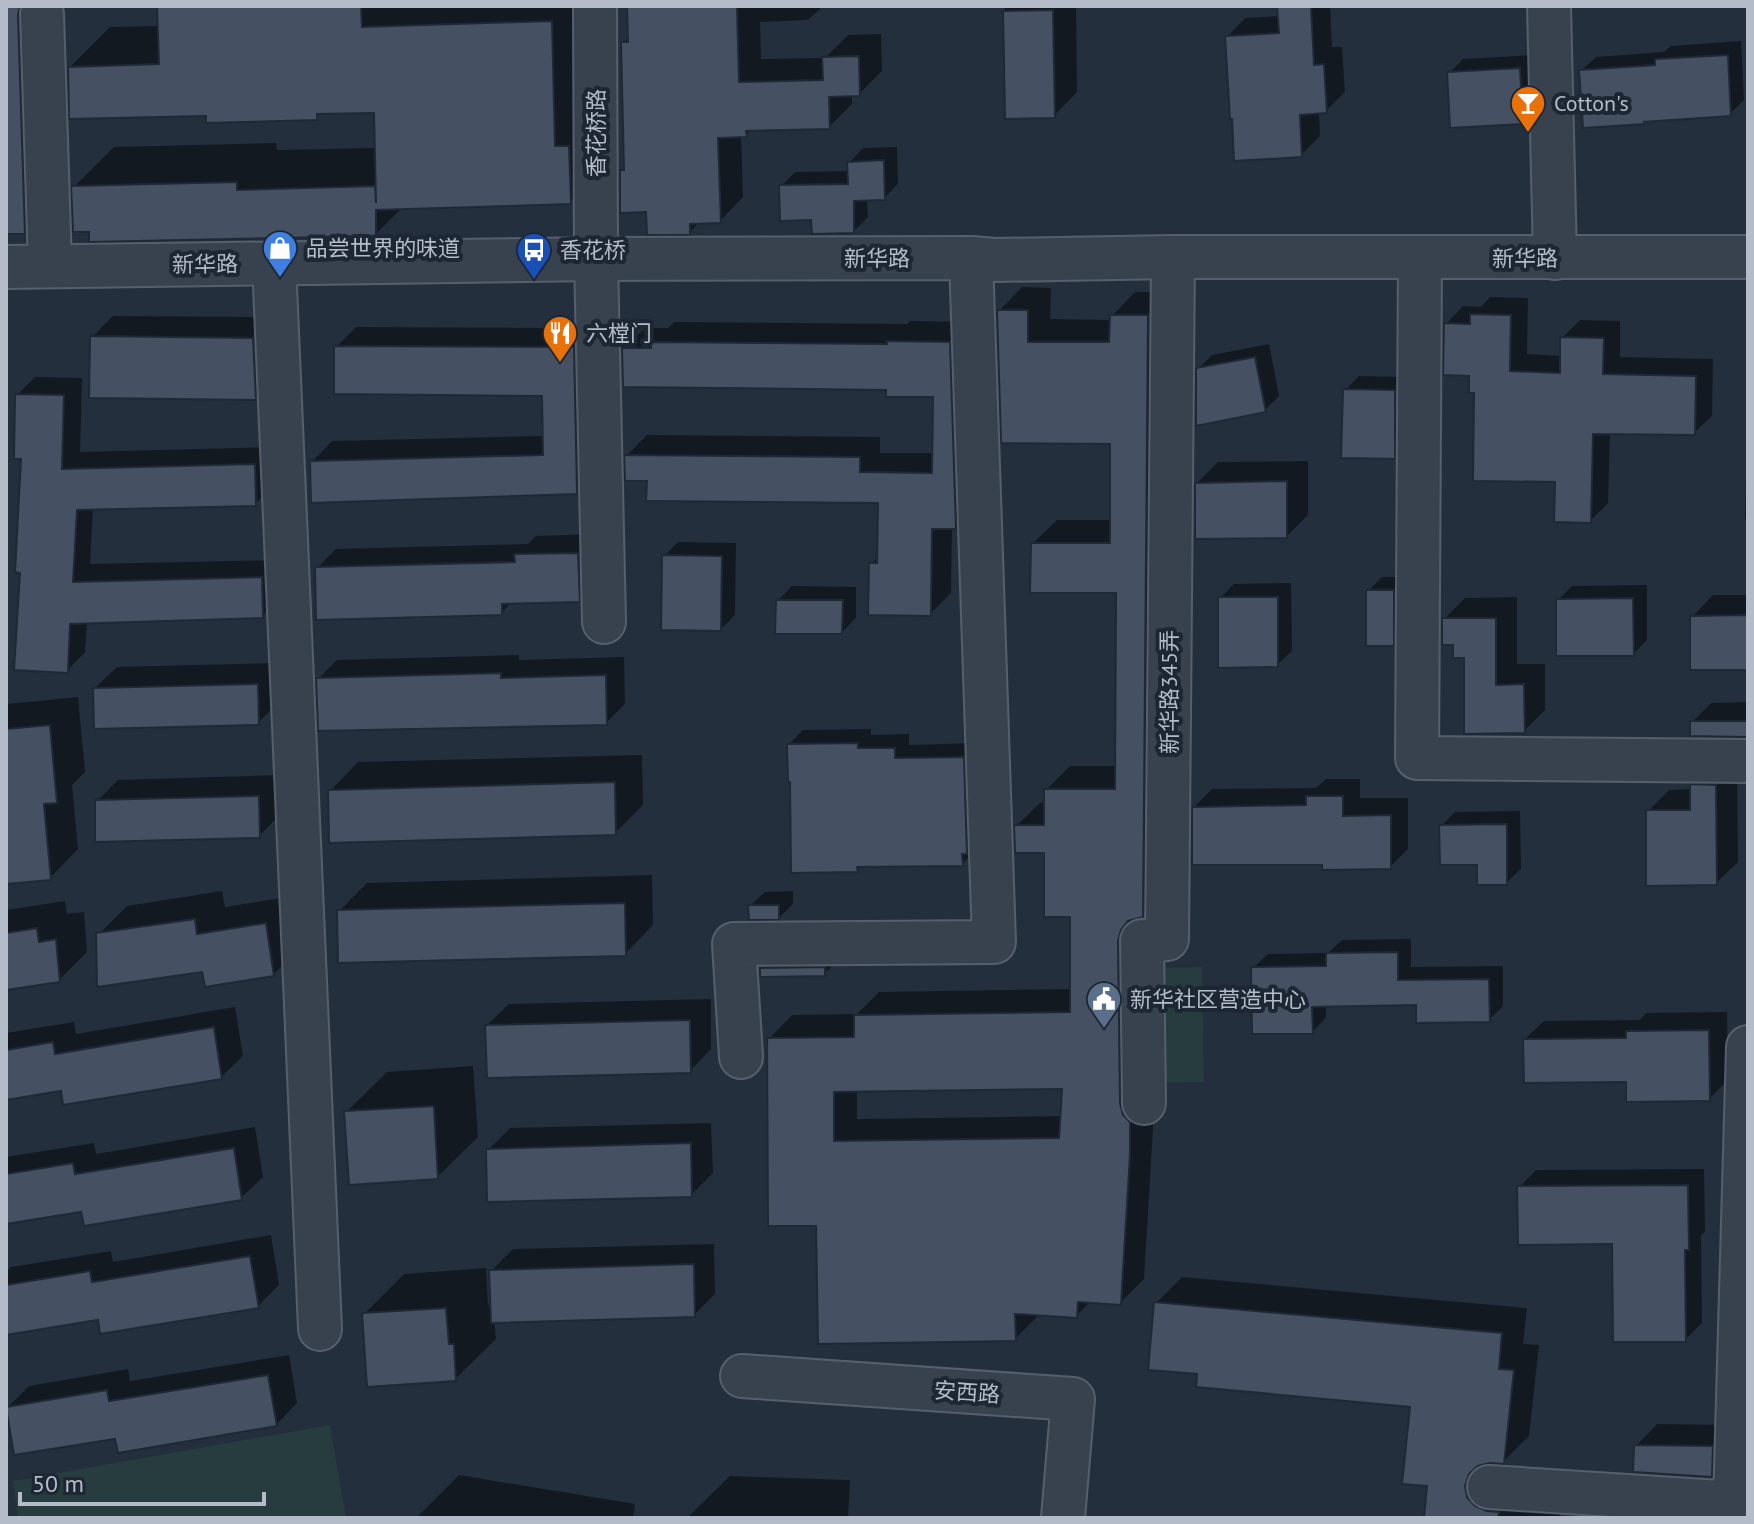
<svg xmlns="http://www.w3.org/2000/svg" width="1754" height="1524" font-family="'PT Sans','Noto Sans SC',sans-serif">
  <rect width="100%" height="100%" fill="#242f3e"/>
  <g fill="#263c3f">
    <path d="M1202,967L1204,1082L1158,1083L1156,968Z"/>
    <path d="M330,1425L346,1518H18L13,1481Z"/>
  </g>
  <g fill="#0007" fill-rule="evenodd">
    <path d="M6,6H59L64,192L24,232H6Z"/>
    <path d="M159,6H592L610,162L570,202L403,207L376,234L91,230L74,187L114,147L276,143L277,150L376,148V111L322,112L316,118L208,114L70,67L110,27L160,26Z"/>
    <path d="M629,6H823L808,20L760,22L761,59L825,58L848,35L881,34L882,71L859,94L852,95V104L829,127L752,129L746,135H741L743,197L720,221H700L689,233L648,210L622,170L626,166L623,43L630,37Z"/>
    <path d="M1005,6H1076L1077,92L1054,116L1007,117Z"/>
    <path d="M1279,6H1330L1332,47H1342L1345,92L1326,111L1319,112L1320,136L1301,155L1227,37L1245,18L1280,16Z"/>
    <path d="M1741,41L1744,100L1730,114L1647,119L1644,123L1581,71L1596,57L1664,52L1671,46Z"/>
    <path d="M1534,55L1536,108L1522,122L1449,73L1463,59Z"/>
    <path d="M897,147L898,184L884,198L867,199L868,217L854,231L813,218L781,186L795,172L849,171V163L863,148Z"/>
    <path d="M1022,287L1051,288L1050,319L1112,320V316L1135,292H1171L1166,891L1141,916L1143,1079L1153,1098V1129L1144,1279L1121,1302L1091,1301L1076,1316L1038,1314V1316L1015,1339L818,1224L769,1039L792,1015L857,1014L879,992L1072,989V915L1046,851L1016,826L1040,803L1046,802V790L1070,766H1117L1118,591L1033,543L1057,520H1112V442L999,311ZM1064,1087L1062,1116L857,1119V1090Z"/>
    <path d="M1490,297L1528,298L1527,354L1562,356V338L1580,320L1620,321V357L1713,359L1712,416L1694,433L1610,432L1608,503L1590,521L1557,480L1476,391L1471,374L1446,324L1463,306L1481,307Z"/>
    <path d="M113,316L274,317L276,377L255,398L92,337Z"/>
    <path d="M910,321L970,322L976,507L955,527H952L951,593L930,614L871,564L879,556L880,501L649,479L626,456L647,435L880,437V453H934L935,395L624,348L645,328H668L674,322L907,324Z"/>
    <path d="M356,327L593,328L597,472L576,492L312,462L332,441L545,436L544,394L336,347Z"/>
    <path d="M1748,334V380H1747Z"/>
    <path d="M1269,344L1279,396L1265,410L1198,369L1212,355Z"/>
    <path d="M1359,376L1408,377V442L1394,456L1345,390Z"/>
    <path d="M35,377L82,378L80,452L272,447L274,486L255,504L93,508L90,564L280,560L281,598L262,616L87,621L85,652L67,671L22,571L23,457L17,395Z"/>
    <path d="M1308,461V515L1287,536L1197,483L1218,462Z"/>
    <path d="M1748,471V519H1745L1746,473Z"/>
    <path d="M597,534L598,581L579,600L512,602L501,613L317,568L336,549L528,544L536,536Z"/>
    <path d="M678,542L736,543L735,615L721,629L664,556Z"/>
    <path d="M1382,577H1407V630L1393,644L1368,591Z"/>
    <path d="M1291,583L1292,651L1277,665L1220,598L1234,584Z"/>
    <path d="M1647,585V640L1633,654L1558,600L1572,586Z"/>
    <path d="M792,586L856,587V618L842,632L778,600Z"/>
    <path d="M1713,595H1748V667L1692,617Z"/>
    <path d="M1517,597V664H1545V710L1524,731L1455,643L1444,619L1465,598Z"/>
    <path d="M519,655V660L624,657L625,704L606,723L318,679L337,660Z"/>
    <path d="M279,663L280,701L258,723L95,688L117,667Z"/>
    <path d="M78,697L85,772L72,785L78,849L50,878L6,882V704Z"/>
    <path d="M1748,702V735L1692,722L1711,703Z"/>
    <path d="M871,729V735L909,734V745L977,743L976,850L962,864L861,865L857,870L789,744L803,730Z"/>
    <path d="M642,755L643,805L615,833L330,791L358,762Z"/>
    <path d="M1714,764H1737L1738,862L1716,883L1648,811L1669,790L1692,789V785Z"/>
    <path d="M280,775L281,814L259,836L97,801L118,780Z"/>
    <path d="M1326,779H1360V798H1408V849L1390,867L1194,807L1212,789L1316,788Z"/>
    <path d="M1520,811L1521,869L1506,883L1479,863L1441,826L1455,812Z"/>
    <path d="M652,875L653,925L625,954L339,911L367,883Z"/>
    <path d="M222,891L225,907L294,896L302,946L273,975L99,934L127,906Z"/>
    <path d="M793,891V904L779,918L750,906L765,892Z"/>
    <path d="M65,901L67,914L84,912L87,952L59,980L6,988V910Z"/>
    <path d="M1411,939V967L1503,966V1006L1489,1020L1418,1003L1326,1005V1018L1312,1032L1253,968L1268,954L1328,953L1342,940Z"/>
    <path d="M776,954L839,960L824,974L762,969Z"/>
    <path d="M711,999V1049L690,1071L487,1025L509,1004Z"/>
    <path d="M235,1007L243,1056L221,1077L63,1089L6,1098V1033L74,1022L76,1034Z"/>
    <path d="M1727,1012L1728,1080L1709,1099L1628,1080L1525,1039L1544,1021L1640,1020L1646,1013Z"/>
    <path d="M473,1066L478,1137L437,1177L346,1112L387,1072Z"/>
    <path d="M711,1123L713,1173L691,1195L488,1150L510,1128Z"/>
    <path d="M255,1127L263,1177L241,1198L82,1210L6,1222V1157L94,1143L96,1154Z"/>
    <path d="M1704,1169L1705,1232L1701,1235L1702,1323L1685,1340L1614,1242L1519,1187L1536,1170Z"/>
    <path d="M271,1235L279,1285L258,1306L99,1317L6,1333V1272L11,1267L111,1251L113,1262Z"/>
    <path d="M714,1244L715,1294L694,1315L494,1320L496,1339L455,1379L364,1314L404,1274L486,1268L488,1305H492L491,1271L513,1249Z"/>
    <path d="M1182,1277L1527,1308L1523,1344L1539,1345L1529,1436L1503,1462L1490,1461L1493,1473L1563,1489L1560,1517L1426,1518L1430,1484L1412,1405L1200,1373L1156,1303Z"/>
    <path d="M289,1355L297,1403L276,1425L117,1436L8,1407L29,1386L128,1369L130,1381Z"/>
    <path d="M1657,1424L1733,1425L1732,1454L1711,1475L1636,1446Z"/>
    <path d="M459,1475L635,1504L633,1518H418L419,1515Z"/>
    <path d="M730,1476L850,1480L848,1518H689V1516Z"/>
    <path d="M1580,1515L1611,1518H1577Z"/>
  </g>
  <g fill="#455162" stroke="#1f2835" stroke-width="2" fill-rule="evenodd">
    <path d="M6,6H20L18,15L25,234H6Z"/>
    <path d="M157,6H361L362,27L552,21L555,146H569L571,204L376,210V236L89,242V232H73L71,186L237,182V190L375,186L376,203L374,113L317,114V120L206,123V116L69,119L68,67L159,64Z"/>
    <path d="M627,6H737L739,82L823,80L822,57L859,56L860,96L829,97L830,129L746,131L747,137L718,138L721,223L690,224V235H647L646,212L620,213V170H624L621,42H628Z"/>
    <path d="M1277,6H1311L1314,65L1324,64L1327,113L1300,115L1302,157L1234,161L1232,119H1230L1225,36L1279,33Z"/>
    <path d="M1053,10L1055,118L1005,119L1003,11Z"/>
    <path d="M1728,55L1731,116L1644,122L1645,124L1583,128L1579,70L1655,65V59Z"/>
    <path d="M1520,68L1523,124L1450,128L1447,72Z"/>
    <path d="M884,160L885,200L854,201V233L812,234L811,220L780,221L779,185L848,184L847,162Z"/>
    <path d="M997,310H1028V342H1109L1110,315H1148L1143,917L1128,921L1121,930L1118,941L1120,1103L1123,1115L1130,1122V1154L1121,1305L1078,1302L1077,1318L1015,1314L1016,1341L818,1344L816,1226H768L767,1038L854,1037V1015L1070,1012V917H1044V853H1015L1014,825H1044V789H1115L1116,593H1030L1031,543H1110V444L1001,443ZM1062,1089L1059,1138L834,1141V1092Z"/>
    <path d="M1470,314L1511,315L1510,371L1560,373V337L1604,338L1603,374L1696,376L1695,435L1593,434L1591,523L1554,522L1555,482L1473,481L1474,393H1469V376L1443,375L1444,323L1470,324Z"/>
    <path d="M90,336L253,338L256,400L89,398Z"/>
    <path d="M887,341L950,342L956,529H932L931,616L868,615L869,563H877L878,503L646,501L647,481H625L624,455L860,457V472L932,473L933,397H886V390L623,387L622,348H651V342L887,344Z"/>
    <path d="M334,346L574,347L577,494L311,503L310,461L543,455L542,396L334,394Z"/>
    <path d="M1255,357L1266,412L1196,426V368Z"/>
    <path d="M1343,389L1395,390V459L1341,458Z"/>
    <path d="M15,394L64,395L62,469L255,464L256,506L77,510L73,582L262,577L263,618L70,624L68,673L14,670L20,573L15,572L21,459H14Z"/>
    <path d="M1287,481V538L1195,539V483Z"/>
    <path d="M578,553L580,602L502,604V615L316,620L315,567L515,562L514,554Z"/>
    <path d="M662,555L722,556L721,631L661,630Z"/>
    <rect x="1366" y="590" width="28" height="56"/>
    <path d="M1218,597H1278V667L1218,668Z"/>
    <path d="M1633,598L1634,656H1556V599Z"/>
    <path d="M776,600H843L842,634H775Z"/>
    <path d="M1748,615V670H1690V616Z"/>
    <path d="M1442,618H1496V685L1524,684L1525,733L1464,734V658H1453V645H1442Z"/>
    <path d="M501,673V678L606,675L607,725L318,731L316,678Z"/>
    <path d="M258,684L259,725L94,729L93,688Z"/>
    <path d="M1690,721H1748V737L1690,736Z"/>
    <path d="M50,725L57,803L44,804L51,880L6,884V729Z"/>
    <path d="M858,743V748H895V758L964,757L967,854H962L963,866L857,867L858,872L791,873L790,782H788L787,744Z"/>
    <path d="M615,782L616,835L329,843L328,790Z"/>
    <path d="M1690,784L1716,785L1717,885L1646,886V810H1690Z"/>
    <path d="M259,796L260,838L95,842V800Z"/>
    <path d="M1306,796H1343V816L1391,815V869L1322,870V865H1192V807L1306,805Z"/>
    <path d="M1507,824V885H1477V865H1440L1439,825Z"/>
    <path d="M625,903L626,956L338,963L337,910Z"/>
    <path d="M748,905H779V920H749Z"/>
    <path d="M195,919L197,934L266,923L274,976L205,987L202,972L97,987L96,933Z"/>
    <path d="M37,928L39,942L56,939L60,982L6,990V933Z"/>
    <path d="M1398,952V980L1489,979L1490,1022L1416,1023V1005L1312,1007L1313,1034H1252L1251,967L1326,966V953Z"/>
    <path d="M825,967V976L760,977V968Z"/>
    <path d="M690,1020L691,1073L487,1078L485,1025Z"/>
    <path d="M214,1027L222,1079L63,1105L61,1091L6,1100V1050L53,1042L55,1054Z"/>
    <path d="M1709,1030L1710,1101L1626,1102V1082L1524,1083L1523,1039L1626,1038V1031Z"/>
    <path d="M434,1106L438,1179L349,1185L344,1111Z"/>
    <path d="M691,1143L692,1197L487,1202L486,1149Z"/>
    <path d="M234,1148L242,1200L84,1226L81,1212L6,1224V1174L73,1163L75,1174Z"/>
    <path d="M1688,1185L1689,1250H1685L1686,1342H1613L1612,1244L1518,1245L1517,1186Z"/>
    <path d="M250,1256L259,1308L100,1334L98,1320L6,1335V1285L90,1271L92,1282Z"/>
    <path d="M694,1264L695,1317L491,1323L489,1270Z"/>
    <path d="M1154,1302L1502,1333L1499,1369L1514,1370L1504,1464L1490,1463L1478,1466L1469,1474L1465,1486L1467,1497L1475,1506L1487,1511L1499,1512L1498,1518H1424L1427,1486L1402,1484L1410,1407L1196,1387L1197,1374L1148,1370Z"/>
    <path d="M446,1308L449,1344H454L456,1381L367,1387L362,1313Z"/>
    <path d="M268,1375L277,1426L118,1453L115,1439L14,1455L6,1407L107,1390L109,1401Z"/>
    <path d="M1634,1445L1713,1446L1712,1477L1633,1472Z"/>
  </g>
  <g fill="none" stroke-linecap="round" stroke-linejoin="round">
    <g stroke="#565f6c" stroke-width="46">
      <g id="minor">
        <path d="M595,6L596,259L604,622"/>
        <path d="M1549,6L1555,258"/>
        <path d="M42,14L50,266"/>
        <path d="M1420,258L1417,758L1748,761"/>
        <path d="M274,263L320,1329"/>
        <path d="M6,267L596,259L971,258L995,260L1173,257H1748"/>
        <path d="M741,1057L734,944L994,942L971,258"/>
        <path d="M1144,1103L1142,941L1167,939L1173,257"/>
        <path d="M742,1376L1073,1399L1063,1518"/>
        <path d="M1489,1487L1735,1503"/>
        <path d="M1729,1518L1735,1503L1748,1047"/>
      </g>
    </g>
    <use href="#minor" stroke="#38414e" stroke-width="42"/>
  </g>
  <defs>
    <g id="bar-pin" transform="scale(1.8)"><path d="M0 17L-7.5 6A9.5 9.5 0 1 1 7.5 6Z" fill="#e8710a" stroke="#1d2633"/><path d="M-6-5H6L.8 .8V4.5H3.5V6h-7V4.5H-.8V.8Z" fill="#fff"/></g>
    <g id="shop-pin" transform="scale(1.8)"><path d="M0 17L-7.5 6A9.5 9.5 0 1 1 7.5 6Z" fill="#3f7fe0" stroke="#1d2633"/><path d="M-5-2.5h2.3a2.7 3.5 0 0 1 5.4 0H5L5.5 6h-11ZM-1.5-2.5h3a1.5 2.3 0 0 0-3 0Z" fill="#fff"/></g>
    <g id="bus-pin" transform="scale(1.8)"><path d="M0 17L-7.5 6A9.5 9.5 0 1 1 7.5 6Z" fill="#1a4fb4" stroke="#1d2633"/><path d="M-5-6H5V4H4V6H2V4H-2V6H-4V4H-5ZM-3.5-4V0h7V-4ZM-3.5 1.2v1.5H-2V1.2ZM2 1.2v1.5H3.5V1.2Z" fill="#fff"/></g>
    <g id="restaurant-pin" transform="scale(1.8)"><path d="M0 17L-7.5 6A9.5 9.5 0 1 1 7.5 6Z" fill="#e8710a" stroke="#1d2633"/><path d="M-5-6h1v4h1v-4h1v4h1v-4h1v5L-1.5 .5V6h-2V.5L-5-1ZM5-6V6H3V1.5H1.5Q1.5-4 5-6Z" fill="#fff"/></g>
    <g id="civic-pin" transform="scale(1.8)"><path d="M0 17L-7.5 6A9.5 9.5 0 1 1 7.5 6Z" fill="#5c6f8a" stroke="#1d2633"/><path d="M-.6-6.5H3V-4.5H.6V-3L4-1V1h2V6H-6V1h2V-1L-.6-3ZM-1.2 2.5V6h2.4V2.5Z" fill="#fff"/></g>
  </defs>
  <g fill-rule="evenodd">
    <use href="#bar-pin" x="1528" y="103"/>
    <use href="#shop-pin" x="280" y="248"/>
    <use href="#bus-pin" x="534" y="250"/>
    <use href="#restaurant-pin" x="560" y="333"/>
    <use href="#civic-pin" x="1104" y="999"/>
  </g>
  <g text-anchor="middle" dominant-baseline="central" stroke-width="8" stroke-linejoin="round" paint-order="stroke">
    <g font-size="22" fill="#b4bcc9" stroke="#1d2633" text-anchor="start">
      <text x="1554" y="103">Cotton's</text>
      <text x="306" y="248">品尝世界的味道</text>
      <text x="560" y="250">香花桥</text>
      <text x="586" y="333">六樘门</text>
      <text x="1130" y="999">新华社区营造中心</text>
    </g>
    <g font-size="22" fill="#b4bcc9" stroke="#1d2633">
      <text transform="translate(596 133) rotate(-90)">香花桥路</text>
      <text x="877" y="258">新华路</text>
      <text x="1525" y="258">新华路</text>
      <text transform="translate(205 264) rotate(-1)">新华路</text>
      <text transform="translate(1169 692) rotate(-90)">新华路345弄</text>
      <text transform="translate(967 1392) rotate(4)">安西路</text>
    </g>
  </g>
  <rect width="1754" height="1524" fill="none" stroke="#b4bcc9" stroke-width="16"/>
  <path d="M20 1492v12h244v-12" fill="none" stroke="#b4bcc9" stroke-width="4"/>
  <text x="32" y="1492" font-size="24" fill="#b4bcc9" stroke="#1d2633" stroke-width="6" paint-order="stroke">50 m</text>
</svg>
